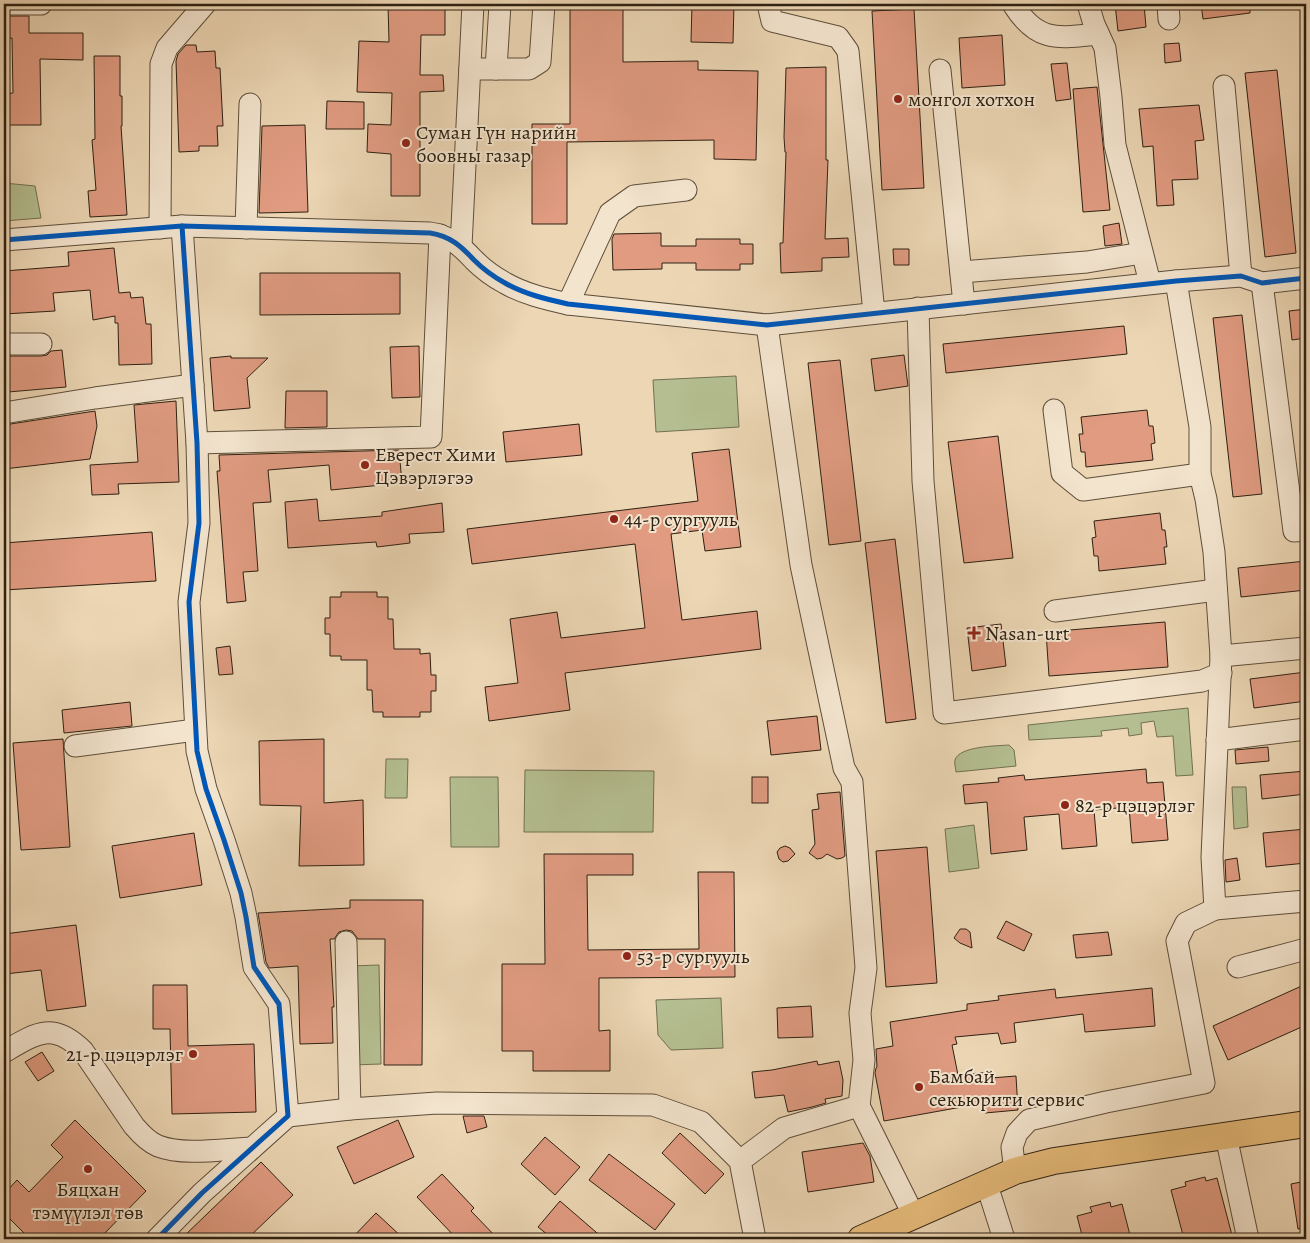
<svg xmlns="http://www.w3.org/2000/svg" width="1310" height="1243" font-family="Alegreya,serif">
  <rect width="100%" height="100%" fill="#ecd6b4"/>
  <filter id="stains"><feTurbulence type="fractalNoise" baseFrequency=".004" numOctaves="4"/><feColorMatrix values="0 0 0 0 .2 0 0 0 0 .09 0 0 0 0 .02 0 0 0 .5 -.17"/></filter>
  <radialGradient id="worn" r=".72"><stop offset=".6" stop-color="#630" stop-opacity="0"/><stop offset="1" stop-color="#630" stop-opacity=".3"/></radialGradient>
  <g fill="#b4be90" stroke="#717051">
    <path d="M4,183L35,186L41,218L4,221Z"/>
    <path d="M736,376L739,427L656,432L653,380Z"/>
    <path d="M1188,708L1193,775L1176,776L1173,736L1157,737L1154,721L1141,723L1142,734L1129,736L1128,728L1101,731L1102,736L1029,740L1028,725Z"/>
    <path d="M1009,745L1014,750L1016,766L956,772C956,769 954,763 955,760C959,746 997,746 1009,745Z"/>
    <path d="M386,759H408L407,798H385Z"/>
    <path d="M525,770L654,771L653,832H524Z"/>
    <path d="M450,777H498L499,847H451Z"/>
    <path d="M1232,787H1246L1248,827L1234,829Z"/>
    <path d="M974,825L979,868L949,872L945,829Z"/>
    <path d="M379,965L381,1064L352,1065L350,966Z"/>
    <path d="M721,998L723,1048L671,1050L658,1035L656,1000Z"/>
  </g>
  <g fill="#e09b81" stroke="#2e2112">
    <path d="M388,4H445V35H421L420,75H443L444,91L420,92V196H391V154L367,152L368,124L391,125L392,93L357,92L359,41L389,42Z"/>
    <path d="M570,4H623V62L698,61V70L758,71L756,160L714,159V140L567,142V224H532V124H570Z"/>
    <path d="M692,4H734L733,43L691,42Z"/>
    <path d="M1115,4H1144L1146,27L1118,31Z"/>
    <path d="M1201,4H1250V13L1203,19Z"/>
    <path d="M914,9L924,188L882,190L872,11Z"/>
    <path d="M4,16H29V33H83V60L40,59L41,125H4V94L13,93L12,38L4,39Z"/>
    <path d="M1002,35L1005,85L962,88L959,38Z"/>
    <path d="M1179,43L1181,61L1165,63L1164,44Z"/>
    <path d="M186,45H196L197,52L215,51L216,68H220L223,126H217L218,146H199V151L179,152L176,61L178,54Z"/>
    <path d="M94,56H120V96H122V126H121L127,215L90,217L88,191L96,190L92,140L95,139Z"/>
    <path d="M1067,63L1071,99L1056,101L1051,64Z"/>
    <path d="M826,67V160H828L825,239L848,238L849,257L822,258V271L781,273L780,243H783L786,152H785L784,137L786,68Z"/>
    <path d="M1277,70L1296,253L1265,257L1245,73Z"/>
    <path d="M1097,87L1110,210L1083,212L1073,89Z"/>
    <path d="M327,101L364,102V129H326Z"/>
    <path d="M1199,105L1204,140L1195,141L1198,179L1172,180L1174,205L1157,206L1153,146L1143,147L1139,109Z"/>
    <path d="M305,125L308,212L259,213L262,126Z"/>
    <path d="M1119,223L1122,244L1105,246L1103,226Z"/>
    <path d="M661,233V246H696V239H740V244H753V264H740V270H696V263H662V269L613,270L612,239L614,234Z"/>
    <path d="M114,248L119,293L130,292L131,298L143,297L146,324H151L152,364L119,365L118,323H115V316L93,320L90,290L53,293L55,311L4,314V271L69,266L68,252Z"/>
    <path d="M893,249H909V265H894Z"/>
    <path d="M260,273H400V314L260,315Z"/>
    <path d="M1306,309V338L1292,340L1289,311Z"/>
    <path d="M1242,315L1262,494L1233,497L1213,318Z"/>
    <path d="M1124,326L1127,354L946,373L943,344Z"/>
    <path d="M419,346L420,397L392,398L390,347Z"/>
    <path d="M62,350L66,387L8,392L6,356H41L47,355L51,351Z"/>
    <path d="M904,355L908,386L875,391L871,359Z"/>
    <path d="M231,356V358H268L247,378L250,408L214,411L210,358Z"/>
    <path d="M840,360L861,541L829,545L808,363Z"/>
    <path d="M286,391H327V427L285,428Z"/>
    <path d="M176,401L179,482L118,484L119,494L92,495L90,465L138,462L134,405Z"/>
    <path d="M1147,410L1149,426H1153L1155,443L1151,444L1153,460L1086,467L1085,452H1081L1079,434H1083L1081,417Z"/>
    <path d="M95,411L97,426L90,459L4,469V425Z"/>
    <path d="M579,424L582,455L506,462L503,432Z"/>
    <path d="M998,436L1013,558L964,563L948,442Z"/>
    <path d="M729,449L741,547L705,551L702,530L671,534L682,620L757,611L761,649L565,673L570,710L489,721L485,687L518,683L510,619L557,612L561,638L645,628L635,544L472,564L467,529L698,501L692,453Z"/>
    <path d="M399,450L402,483L331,490L329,465L268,470L271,502L253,503L258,571L243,572L246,601L227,603L217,471H220L219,455Z"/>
    <path d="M317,499L319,521L382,516V512L442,503L444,532L409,534L410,543L377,547L376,542L288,548L285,502Z"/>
    <path d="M1160,513L1162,530H1165L1167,547H1164L1166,564L1099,571L1098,556H1094L1092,538L1096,537L1094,521Z"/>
    <path d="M152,532L156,581L4,590V543Z"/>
    <path d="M895,539L916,719L886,723L865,543Z"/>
    <path d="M1306,561V590L1241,597L1238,568Z"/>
    <path d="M341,592H377V597H388V619H393L394,649H420V654L430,653L431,675H436V691H431V712H420V717H383V712H373L372,690H367V660H341V656H330V634H325V618H330V597H341Z"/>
    <path d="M1165,622L1168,667L1049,676L1046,632Z"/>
    <path d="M1001,624L1006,666L972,671L967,628Z"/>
    <path d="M230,646L233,674L219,675L216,648Z"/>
    <path d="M1306,672V701L1254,708L1250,679Z"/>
    <path d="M130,702L132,726L64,733L62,710Z"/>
    <path d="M817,716L821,750L771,755L767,721Z"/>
    <path d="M63,739L70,847L21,850L13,743Z"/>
    <path d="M324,739V803L363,800L364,865L299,866L301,806L260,805L259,741Z"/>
    <path d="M1268,747L1269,761L1236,764L1235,750Z"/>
    <path d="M1146,769L1147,783L1163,782L1168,840L1132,843L1129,807L1094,810L1097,846L1062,849L1059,814L1024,817L1027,850L991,854L987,802L965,804L963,785L999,782L998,778L1024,775L1025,780Z"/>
    <path d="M1306,771V794L1262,799L1260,775Z"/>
    <rect x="752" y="777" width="16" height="26"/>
    <path d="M840,792L845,856L842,858L837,859L827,854L822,858L817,859L809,853L815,844L812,810L819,809L817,794Z"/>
    <path d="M1306,829V863L1266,867L1263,833Z"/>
    <path d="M194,833L202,885L120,898L112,846Z"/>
    <path d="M785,846L790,848L795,854L788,861L783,862L779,859L777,852L780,848Z"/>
    <path d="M927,847L937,983L886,987L876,851Z"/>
    <path d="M544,854H633V875H587L588,950L699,949L698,872H734L735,977L599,978V1031L610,1030V1071H533V1051H502V964H545Z"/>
    <path d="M1237,858L1240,880L1226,882L1225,860Z"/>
    <path d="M350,900H423L422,1065H384L385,939H358L352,931L346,930L339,932L334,939H330L334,1007H332L333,1043L300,1044L298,966L269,968L266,962L258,913L350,908Z"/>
    <path d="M1006,921L1032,934L1024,951L997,938Z"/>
    <path d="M76,925L86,1006L47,1011L41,970L5,974L4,934Z"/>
    <path d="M960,929H966L970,932L972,948L960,943L954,938Z"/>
    <path d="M1108,932L1112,955L1076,958L1073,935Z"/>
    <path d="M1306,984V1025L1228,1060L1213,1026Z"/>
    <path d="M153,985H187L188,1046L254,1044L256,1112L172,1114L170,1029H153Z"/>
    <path d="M1152,988L1155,1026L1085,1032L1083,1014L1014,1023L1016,1042L1001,1044L998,1033L955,1037L957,1044L952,1045L958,1075L991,1072V1078L1016,1076L1018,1110L985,1113L984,1103L884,1121L875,1073L876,1068L877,1067L876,1049L893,1046L890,1022L967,1010V1004L999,1000L998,996L1055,989L1056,998Z"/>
    <path d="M811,1006L813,1037L778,1038L777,1008Z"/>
    <path d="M42,1052L54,1071L38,1081L25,1062Z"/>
    <path d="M817,1061L818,1065L839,1061L843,1080L842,1096L825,1099L826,1103L812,1107L788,1112L784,1095L755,1098L752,1072L772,1070Z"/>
    <path d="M463,1116H484L487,1127L467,1133Z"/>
    <path d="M75,1120L146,1191L99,1239H30L4,1213V1194L17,1180L29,1192L63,1157L51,1145Z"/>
    <path d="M398,1120L414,1157L354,1184L337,1147Z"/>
    <path d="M680,1133L724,1174L705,1194L662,1153Z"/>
    <path d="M545,1137L580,1167L555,1195L521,1164Z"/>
    <path d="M863,1143L870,1156L874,1182L808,1192L802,1152Z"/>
    <path d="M609,1154L675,1204L655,1230L589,1180Z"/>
    <path d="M261,1162L293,1195L247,1239H181Z"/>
    <path d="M442,1174L474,1208L471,1211L498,1239H457L417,1197Z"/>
    <path d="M1205,1177L1206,1181L1217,1178L1233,1239H1184L1171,1190L1186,1186L1185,1182Z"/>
    <path d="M1306,1181V1228L1298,1229L1291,1184Z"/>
    <path d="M560,1201L604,1239H553L538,1227Z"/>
    <path d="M1110,1202L1111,1207L1122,1204L1131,1239H1083L1077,1216L1092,1212L1090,1207Z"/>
    <path d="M376,1213L404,1239H351Z"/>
  </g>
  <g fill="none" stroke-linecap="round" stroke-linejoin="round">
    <g stroke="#5e4e3a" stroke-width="23">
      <g id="minor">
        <path d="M4,4H41"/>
        <path d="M768,4L772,21L838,37L848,51L874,313"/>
        <path d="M1013,4C1037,43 1058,38 1098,34"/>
        <path d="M1088,4L1094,24L1105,48L1111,97L1115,145L1150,283"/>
        <path d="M1168,4L1169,19"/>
        <path d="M470,69H529L540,62L544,4"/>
        <path d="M496,69L500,4"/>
        <path d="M940,70L964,304"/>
        <path d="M1224,86L1241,276"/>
        <path d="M160,228L161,64L167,48L205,4"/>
        <path d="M246,228L250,104"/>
        <path d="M4,240L182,226L430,233C450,236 461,246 474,260C483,269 494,277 505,283C524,294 546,299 568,304L767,325L1176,281L1241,276L1262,283L1306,278"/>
        <path d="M461,246L473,4"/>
        <path d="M961,272L1087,262L1142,253"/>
        <path d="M1176,281L1200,427V474L1206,499L1214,552L1221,656L1212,857L1215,909L1306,901"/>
        <path d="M1262,283L1294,531L1306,530"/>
        <path d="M568,304L610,213L634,196L686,190"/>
        <path d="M918,308L923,481L944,713L1202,681L1221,673"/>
        <path d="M4,344H41"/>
        <path d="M1054,410L1062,473L1083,490L1200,474"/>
        <path d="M4,413L95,398L193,385"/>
        <path d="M197,443L431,437L440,235"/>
        <path d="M1055,611L1216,590"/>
        <path d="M1221,656L1306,648"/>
        <path d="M1217,740L1306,729"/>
        <path d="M75,746L195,730"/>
        <path d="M346,942L350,1109"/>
        <path d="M1238,967L1306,949"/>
        <path d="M4,1052C36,1033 53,1021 83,1051L134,1126C140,1133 148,1142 158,1146C184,1156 224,1149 252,1148"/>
        <path d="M859,1106L914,1216"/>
        <path d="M288,1116L350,1109L437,1103L653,1105L701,1122L740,1161L755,1239"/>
        <path d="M1226,1136L1248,1239"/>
        <path d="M740,1161L784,1128L859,1106L864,1060L860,1013L866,968L852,782L844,768L801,565L767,325"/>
        <path d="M1015,1171L1012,1147L1017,1133L1029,1120L1106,1102L1204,1083L1177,941L1186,923L1215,909"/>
        <path d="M986,1182L1004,1239"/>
        <path d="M157,1239L202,1193L288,1116L279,1004L254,967L246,917L241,893L224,840L206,789L197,751L189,602L199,523L197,443L182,226"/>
      </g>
    </g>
    <g stroke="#2e2112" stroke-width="28">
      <path id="major" d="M861,1239L1015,1171L1054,1161L1306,1124"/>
    </g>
    <use href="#minor" stroke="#f3e4ce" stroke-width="21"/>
    <use href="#major" stroke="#e6bb7a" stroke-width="26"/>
    <g stroke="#f3e4ce" stroke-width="8">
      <g id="cycleway">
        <path d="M4,240L182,226L430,233C450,236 461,246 474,260C483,269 494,277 505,283C524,294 546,299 568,304L767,325L1176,281L1241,276L1262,283L1306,278"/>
        <path d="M157,1239L202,1193L288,1116L279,1004L254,967L246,917L241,893L224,840L206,789L197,751L189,602L199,523L197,443L182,226"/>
      </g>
    </g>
    <use href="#cycleway" stroke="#0057b8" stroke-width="5"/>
  </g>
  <g fill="#8f2418" stroke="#f3e4ce" stroke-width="2">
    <circle cx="898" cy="99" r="5"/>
    <circle cx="406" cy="143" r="5"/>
    <circle cx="365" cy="465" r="5"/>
    <circle cx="614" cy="519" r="5"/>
    <path d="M971.5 625.5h5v5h5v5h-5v5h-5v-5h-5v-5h5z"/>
    <circle cx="1065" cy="805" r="5"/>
    <circle cx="627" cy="956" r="5"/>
    <circle cx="193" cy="1054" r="5"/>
    <circle cx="919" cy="1087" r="5"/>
    <circle cx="88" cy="1169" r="5"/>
  </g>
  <g text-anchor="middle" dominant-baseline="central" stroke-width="4" stroke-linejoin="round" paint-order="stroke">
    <g font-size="20" fill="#2e2112" stroke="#f3e4ce" text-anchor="start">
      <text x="908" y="99">монгол хотхон</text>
      <text x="416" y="132">Суман Гүн нарийн<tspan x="416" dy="23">боовны газар</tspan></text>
      <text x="375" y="454">Еверест Хими<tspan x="375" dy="23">Цэвэрлэгээ</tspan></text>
      <text x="624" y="519">44-р сургууль</text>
      <text x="985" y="633">Nasan-urt</text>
      <text x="1075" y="805">82-р цэцэрлэг</text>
      <text x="637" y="956">53-р сургууль</text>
      <text x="183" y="1054" text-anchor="end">21-р цэцэрлэг</text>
      <text x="929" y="1076">Бамбай<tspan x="929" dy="23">секьюрити сервис</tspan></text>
      <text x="88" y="1189" text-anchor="middle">Бяцхан<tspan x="88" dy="23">тэмүүлэл төв</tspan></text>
    </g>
  </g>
  <rect width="1310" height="1243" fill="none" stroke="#ecd6b4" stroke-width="20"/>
  <rect x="5" y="5" width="1300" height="1233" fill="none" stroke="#2e2112" stroke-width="2.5"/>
  <rect x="10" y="10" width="1290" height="1223" fill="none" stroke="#2e2112"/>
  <rect width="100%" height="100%" filter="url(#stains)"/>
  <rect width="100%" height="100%" fill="url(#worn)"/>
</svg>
